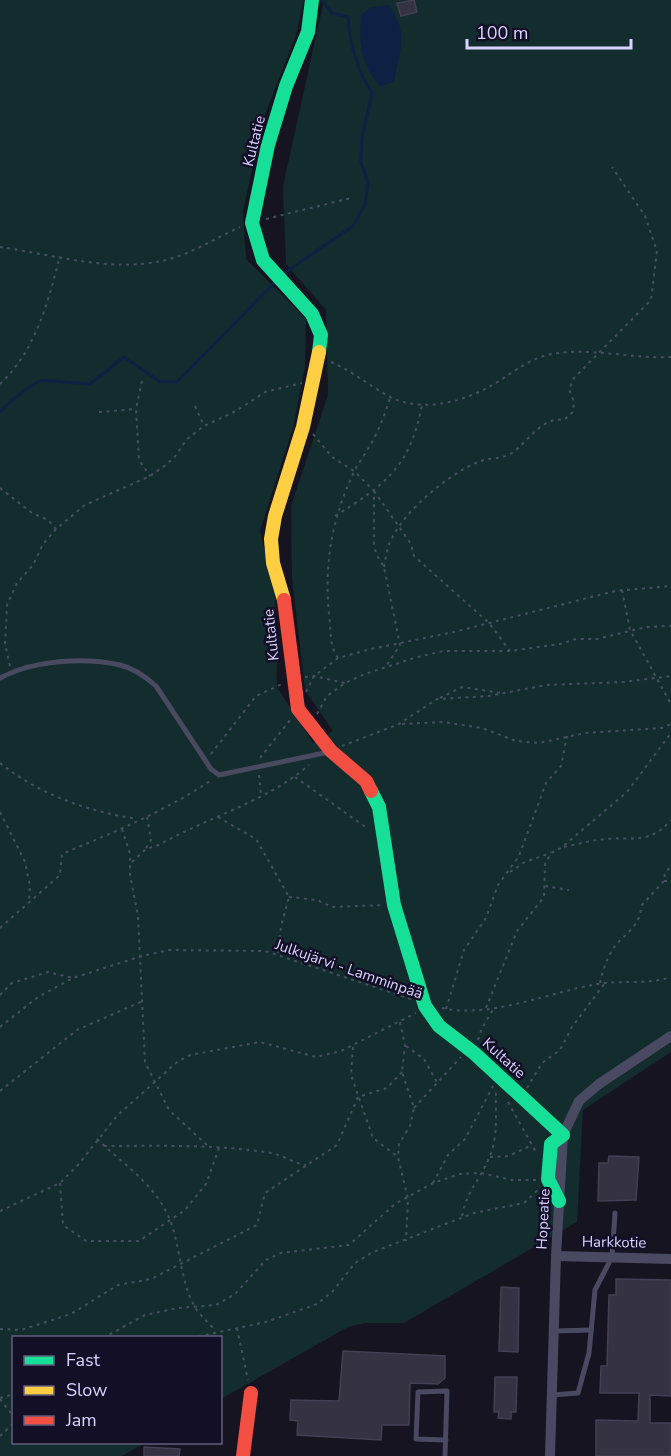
<svg xmlns="http://www.w3.org/2000/svg" width="671" height="1456" font-family="'Nunito Sans',sans-serif">
  <rect width="100%" height="100%" fill="#161421"/>
  <path fill="#132c2d" d="M0,0H304L296,35L262,122L243,212L246,259L306,319L305,367L293,428L260,531L275,592L277,687L313,743L333,731L305,690L292,578L291,506L328,395L326,310L286,264L283,186L324,0H671V1052L583,1110L577,1222L404,1323H365L348,1327L221,1399L220,1338H14V1442L145,1443L122,1456H0Z"/>
  <path fill="#0d2144" d="M389,5C409,33 400,50 394,82L380,86C360,64 359,43 361,15L371,7Z"/>
  <g fill="none" stroke-linecap="round" stroke-linejoin="round">
    <g stroke="#0d2144" stroke-width="3">
      <path d="M283,274L353,226L365,204L368,183L361,162L362,138L372,93C357,70 350,45 348,17L332,13L322,0"/>
      <path d="M0,412C12,399 25,389 41,380L90,384L124,357L159,381L177,382L276,281"/>
    </g>
  </g>
  <g fill="#343243" stroke="#433f54" stroke-width="1.5">
    <path d="M414,0L417,12L401,16L397,3Z"/>
    <path d="M609,1156L639,1157L636,1200L598,1201L599,1163H608Z"/>
    <path d="M616,1279L671,1280V1396L650,1395V1423H671V1456H596V1420L638,1421L639,1393H600L601,1366H607L609,1295H616Z"/>
    <path d="M501,1287L519,1288L518,1352L499,1351Z"/>
    <path d="M343,1351L445,1356V1378L438,1384L410,1383L409,1425H382L381,1440L297,1435L298,1421L290,1420L291,1400L339,1401Z"/>
    <path d="M495,1377H517L516,1412H511V1419L498,1418L499,1412H494Z"/>
    <path d="M144,1447L180,1449L179,1456H144Z"/>
  </g>
  <g fill="none" stroke-linecap="round" stroke-linejoin="round">
    <g stroke="#44505f" stroke-width="2" stroke-dasharray="3 4.5" stroke-linecap="butt">
      <path d="M266,219L351,198"/>
      <path d="M0,247C55,255 119,275 173,258C196,251 218,237 240,227"/>
      <path d="M331,362C352,371 370,386 390,397C420,412 459,403 487,388C508,377 528,358 552,354C591,347 631,359 671,357"/>
      <path d="M142,381L136,409L139,460L150,476"/>
      <path d="M0,384C36,350 48,302 60,256"/>
      <path d="M195,406L204,426"/>
      <path d="M99,412L136,409"/>
      <path d="M313,434L332,457L354,471L374,491V543L376,554L384,567L400,645L385,668"/>
      <path d="M0,488L32,513L48,520L56,529"/>
      <path d="M374,491L411,544L414,556L489,623L510,651"/>
      <path d="M335,516C386,484 410,467 422,405"/>
      <path d="M384,567C386,556 387,546 393,536C408,508 449,474 478,462C489,457 501,460 512,453C528,442 542,416 564,420L573,412L574,402L569,389L574,378L651,300L657,251L645,216L612,167"/>
      <path d="M622,590L630,630L671,704"/>
      <path d="M338,658C329,645 331,630 329,614C324,563 332,518 354,472C357,465 362,459 366,452C377,435 384,417 390,398"/>
      <path d="M10,666L5,644L7,605L17,583L33,565L43,544L56,529L85,505L150,476L163,467L174,458L187,439L204,426L236,411L265,392L302,383"/>
      <path d="M305,677L314,676L345,683"/>
      <path d="M306,692L314,676L338,658L371,649L454,632L615,591L671,586"/>
      <path d="M440,698L462,687L501,693"/>
      <path d="M317,714L327,696L345,683L365,674L414,658L443,651H510L560,644L576,639H597L646,627L671,626"/>
      <path d="M402,724L443,722L482,728L516,741L539,743L585,733L662,728L671,724"/>
      <path d="M342,746L399,724L437,699L489,696L546,685L623,682L671,676"/>
      <path d="M211,754L256,696L282,684"/>
      <path d="M260,758L290,720"/>
      <path d="M0,763C40,795 87,811 137,819"/>
      <path d="M259,775L261,796"/>
      <path d="M295,777L364,826L369,825"/>
      <path d="M0,812L25,862L30,886L29,901"/>
      <path d="M218,817L256,839L289,897L281,926L278,953"/>
      <path d="M122,829L130,854V875L138,916L145,1062L169,1110L210,1148"/>
      <path d="M564,847C578,844 592,840 606,839C634,837 650,844 671,820"/>
      <path d="M146,848L151,840L147,817"/>
      <path d="M132,862L146,849L159,845C208,817 266,802 309,765"/>
      <path d="M510,872L525,862L551,853"/>
      <path d="M664,881H671"/>
      <path d="M545,886L569,890"/>
      <path d="M289,897L317,900L332,907L384,905"/>
      <path d="M0,928L60,875L62,854C114,832 166,811 213,779"/>
      <path d="M600,983C603,970 607,957 615,946C626,933 641,925 641,906L664,881L665,872L671,867"/>
      <path d="M0,995L12,983L48,972L73,978"/>
      <path d="M442,1008C489,1019 550,992 597,984C622,980 647,985 671,977"/>
      <path d="M486,1008L517,931L544,897L545,864L551,853L561,848L627,792L671,733"/>
      <path d="M446,1009L464,950L486,918L498,885L519,856L546,783L561,766L567,736"/>
      <path d="M400,1022L405,1045L402,1072L414,1108L410,1126L399,1144L398,1157L408,1199L406,1241"/>
      <path d="M0,1027L38,997L73,978L142,956L169,950L265,951L411,999"/>
      <path d="M478,1040L482,1028L494,1008"/>
      <path d="M406,1046L424,1059L438,1084"/>
      <path d="M353,1047L351,1075L373,1138L398,1157"/>
      <path d="M527,1088L542,1063L560,1050L572,1027L605,983"/>
      <path d="M0,1091L77,1030L143,1001"/>
      <path d="M508,1102L537,1154"/>
      <path d="M414,1108L461,1057"/>
      <path d="M97,1139C123,1164 156,1185 170,1220C181,1248 180,1283 196,1309C201,1316 209,1323 215,1330"/>
      <path d="M104,1146C160,1146 216,1144 271,1153C283,1155 293,1163 306,1165"/>
      <path d="M490,1157L509,1156L532,1145"/>
      <path d="M60,1183L63,1225L86,1241H139L185,1210L206,1184L219,1148"/>
      <path d="M433,1183L448,1155L465,1139L493,1086"/>
      <path d="M0,1211L60,1183L78,1165L117,1116L177,1062L190,1055L260,1042L316,1057L341,1051L416,1013"/>
      <path d="M462,1216C467,1190 479,1182 489,1158C499,1137 495,1112 496,1089"/>
      <path d="M237,1328L248,1380"/>
      <path d="M0,1329L21,1330L71,1314L118,1285L151,1279L257,1225L265,1193L337,1145L358,1097L387,1088L402,1072"/>
      <path d="M103,1338L145,1315L178,1308L216,1305L235,1294L266,1260L281,1253L349,1245L395,1204L433,1183L460,1174L481,1173L512,1180H536"/>
      <path d="M191,1338L266,1322L317,1304L333,1291L355,1263L373,1252L474,1213L524,1203L540,1188"/>
      <path d="M0,1398L14,1394"/>
      <path d="M0,1399L14,1417"/>
      <path d="M0,1436L14,1423"/>
    </g>
    <g stroke="#4a4962" stroke-width="5">
      <path d="M0,678C33,660 84,657 120,665C133,668 146,677 156,686L211,769L219,775L329,752"/>
      <path d="M554,1331L591,1330"/>
      <path d="M552,1395L578,1393L589,1353L595,1290L612,1257L615,1213"/>
      <path d="M445,1456L447,1391L418,1392L416,1439L446,1440"/>
    </g>
    <g stroke="#4a4962" stroke-width="10">
      <path d="M556,1256L671,1259"/>
      <path d="M550,1456L556,1256L563,1135L579,1101L599,1084L671,1036"/>
    </g>
    <g stroke="#16e098" stroke-width="14">
      <path d="M312,0L308,32L286,86L268,145L252,223L263,260L312,314L321,335L319,352"/>
      <path d="M371,791L379,807L394,905L425,1006L439,1026L474,1053L563,1135L551,1144L548,1179L559,1201"/>
    </g>
    <path stroke="#ffcf43" stroke-width="14" d="M284,600L273,563L271,539L275,516L303,427L319,352"/>
    <g stroke="#f24e42" stroke-width="14">
      <path d="M284,600L298,709L331,751L366,781L371,791"/>
      <path d="M243,1456L251,1393"/>
    </g>
  </g>
  <g text-anchor="middle" dominant-baseline="central" stroke-width="5" stroke-linejoin="round" paint-order="stroke">
    <g font-size="15" fill="#d9d4ff" stroke="#130f26">
      <text transform="translate(254 141) rotate(-76)">Kultatie</text>
      <text transform="translate(271 635) rotate(-96)">Kultatie</text>
      <text transform="translate(349 969) rotate(19)">Julkujärvi - Lamminpää</text>
      <text transform="translate(504 1058) rotate(42)">Kultatie</text>
      <text transform="translate(543 1219) rotate(-87)">Hopeatie</text>
      <text transform="translate(614 1242) rotate(1)">Harkkotie</text>
    </g>
  </g>
  <rect x="12" y="1336" width="210" height="108" fill="#130f26" stroke="#625e7d" stroke-width="1.5"/>
  <rect x="24" y="1356" width="30" height="9" fill="#16e098" stroke="#625e7d" stroke-width="1.5"/>
  <text x="66" y="1366" font-size="18" fill="#d9d4ff">Fast</text>
  <rect x="24" y="1386" width="30" height="9" fill="#ffcf43" stroke="#625e7d" stroke-width="1.5"/>
  <text x="66" y="1396" font-size="18" fill="#d9d4ff">Slow</text>
  <rect x="24" y="1416" width="30" height="9" fill="#f24e42" stroke="#625e7d" stroke-width="1.5"/>
  <text x="66" y="1426" font-size="18" fill="#d9d4ff">Jam</text>
  <path d="M467 39v9h164v-9" fill="none" stroke="#d9d4ff" stroke-width="3"/>
  <text x="476" y="39" font-size="18" fill="#d9d4ff" stroke="#130f26" stroke-width="4.5" paint-order="stroke">100 m</text>
</svg>
